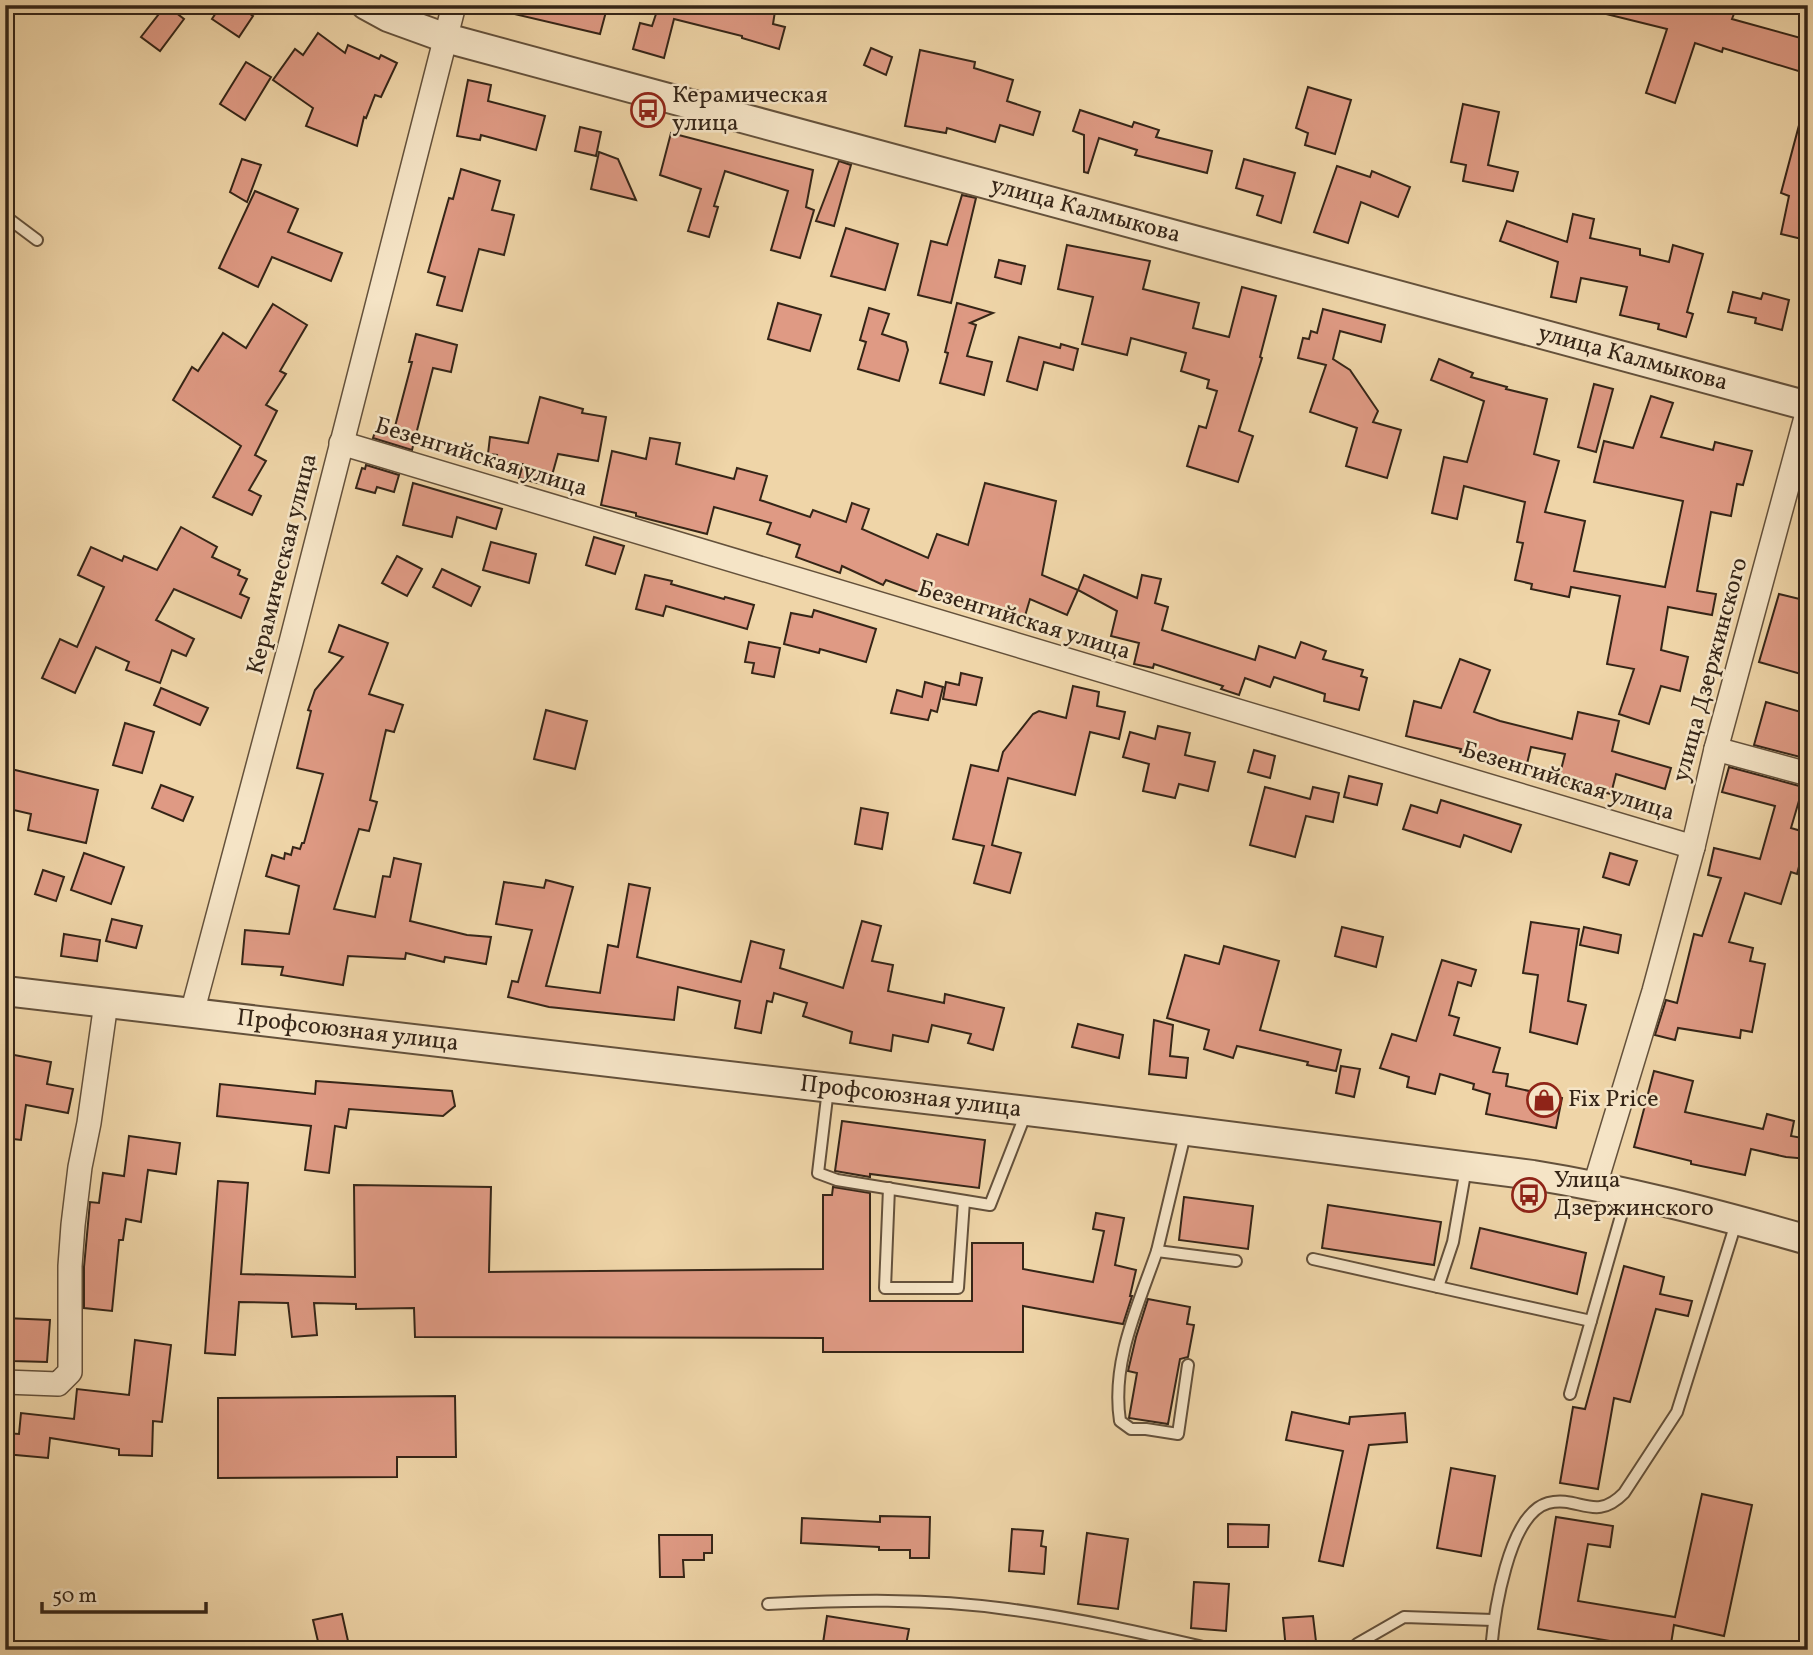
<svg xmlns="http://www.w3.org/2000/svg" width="1813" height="1655" font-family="Vollkorn,serif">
  <rect width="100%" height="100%" fill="#efd5a8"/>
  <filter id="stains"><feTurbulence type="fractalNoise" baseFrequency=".00286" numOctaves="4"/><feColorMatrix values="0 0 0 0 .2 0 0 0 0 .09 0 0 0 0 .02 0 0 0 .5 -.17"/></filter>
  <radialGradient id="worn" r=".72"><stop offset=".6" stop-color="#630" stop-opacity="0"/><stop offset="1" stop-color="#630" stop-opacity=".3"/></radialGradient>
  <g fill="#df9a84" stroke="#352517" stroke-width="2">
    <path d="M166,5L184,19L160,51L141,37Z"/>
    <path d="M221,5H237L253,16L239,37L212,19Z"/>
    <path d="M503,5H597L607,8L600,34L502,11Z"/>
    <path d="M646,5H776L773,24L785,27L779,49L742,38V36L674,19L664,58L633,49L640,23L652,26L656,14L646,11Z"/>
    <path d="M1599,5H1719L1735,11L1732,19L1808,40V74L1723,48L1722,52L1695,43L1675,103L1646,93L1667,29L1598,12Z"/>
    <path d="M318,33L345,53L348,45L379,59L381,55L397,63L381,97L375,95L366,118L364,117L357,146L306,126L313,108L273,80L295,49L303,55Z"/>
    <path d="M871,48L892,57L886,75L864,65Z"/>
    <path d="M920,50L975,62L974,68L1013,80L1007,101L1040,112L1033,135L1000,125L995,142L947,128L946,133L905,126Z"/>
    <path d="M246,62L271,77L245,120L220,104Z"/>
    <path d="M468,80L491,85L488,101L545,116L536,150L481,135L480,140L457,136Z"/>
    <path d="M1308,87L1351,100L1335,154L1305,145L1308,133L1296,128Z"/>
    <path d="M1463,104L1499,112L1488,165L1518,172L1513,191L1463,181L1466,165L1451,162Z"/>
    <path d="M1080,110L1132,127L1134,122L1159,130L1156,137L1212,151L1207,173L1135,155L1137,150L1099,138L1088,173L1084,172V135L1073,131Z"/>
    <path d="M1802,114L1808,115V230L1806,240L1781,234L1789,196L1781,193Z"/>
    <path d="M580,127L601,132L596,156L575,151Z"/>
    <path d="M671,133L813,170L806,207L814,210L800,258L771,250L788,191L725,171L714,206L718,207L709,237L688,231L701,189L660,175Z"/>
    <path d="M599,152L618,159L636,200L591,189Z"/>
    <path d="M242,159L261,165L247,202L230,192Z"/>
    <path d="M1244,159L1295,173L1281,223L1257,215L1263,196L1236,188Z"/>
    <path d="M839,161L851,165L834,226L816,221Z"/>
    <path d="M1337,166L1370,177L1372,171L1410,187L1398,217L1361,202L1348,243L1314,232Z"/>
    <path d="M461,169L500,181L492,210L514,215L504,255L479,249L462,311L437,305L445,277L428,272L449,198L453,199Z"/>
    <path d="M255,191L298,209L288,232L342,253L331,281L272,257L258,287L219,268Z"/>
    <path d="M962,195L976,198L951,303L918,295L931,241L947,245Z"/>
    <path d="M1573,214L1594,219L1590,238L1640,249V255L1669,262L1673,245L1703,254L1687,312L1693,314L1686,337L1658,329L1659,324L1620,315L1627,287L1581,278L1576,302L1551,297L1558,262L1500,241L1507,221L1567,242Z"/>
    <path d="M846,228L898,244L885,290L831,276Z"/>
    <path d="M1067,245L1150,261L1143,289L1199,303L1193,328L1229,337L1242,287L1276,296L1260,357L1262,358L1239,431L1253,436L1238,482L1187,466L1199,426L1206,428L1217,391L1207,388L1209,380L1181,371L1186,353L1131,338L1127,355L1082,344L1093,297L1058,289Z"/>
    <path d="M999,260L1025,266L1021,284L995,277Z"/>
    <path d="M1733,292L1761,299L1763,293L1789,300L1782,330L1755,323L1756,318L1728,312Z"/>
    <path d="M778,303L821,315L810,351L768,339Z"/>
    <path d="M957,303L993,313L970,323L976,325L967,356L992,362L984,395L940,383L948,353L945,352Z"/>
    <path d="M273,304L307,325L280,371L286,374L266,405L277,411L255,455L266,461L249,490L261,496L252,515L213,497L241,446L173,400L192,367L198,371L223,333L246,348Z"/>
    <path d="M869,308L889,314L882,334L906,342L908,350L899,381L858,369L866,342L860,340Z"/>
    <path d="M1323,309L1385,325L1381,342L1340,331L1333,359L1350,370L1378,411L1373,422L1401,430L1387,478L1346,466L1357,428L1310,412L1326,365L1298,358L1303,338L1309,339L1311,331L1317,333Z"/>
    <path d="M416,334L457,345L451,372L433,368L412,450L373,438L376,429L393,434L412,362H409Z"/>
    <path d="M1019,337L1060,348L1061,344L1078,349L1073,370L1044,362L1037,390L1007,381Z"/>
    <path d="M1439,359L1473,373L1471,377L1507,387L1506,389L1547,399L1534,454L1559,461L1545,512L1585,521L1574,571L1665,587L1683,501L1594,482L1604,441L1633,448L1651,396L1673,403L1661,437L1713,450L1715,442L1752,451L1743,485L1737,484L1731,516L1711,512L1697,591L1716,594L1712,615L1668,607L1661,650L1688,657L1680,691L1661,686L1649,724L1619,714L1634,669L1607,664L1620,596L1571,587L1569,597L1531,589L1532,584L1515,580L1523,543L1517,542L1525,502L1464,486L1457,519L1432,513L1444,457L1467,462L1484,401L1431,380Z"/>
    <path d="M1594,384L1613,389L1596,452L1578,447Z"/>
    <path d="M540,397L583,409L582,413L606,417L598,461L558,454L549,486L519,478L523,464L496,461L497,455L488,454L490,437L528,443Z"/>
    <path d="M650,438L680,443L676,464L734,479L737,468L767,476L760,500L810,517L813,510L846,522L852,503L869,509L862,529L928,558L937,534L968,545L985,483L1056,501L1042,575L1078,590L1067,615L1030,599L1025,616L971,602L969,611L886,580L883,585L842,566L840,573L796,557L800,545L767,534L771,523L714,507L707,534L636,516V513L601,505L612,451L646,459Z"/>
    <path d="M366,465L399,475L394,492L377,487L375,493L356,488L362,468L365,469Z"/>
    <path d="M413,483L502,509L496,529L457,517L452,537L403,525Z"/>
    <path d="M181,527L217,547L212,557L240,570L238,575L247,579L240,594L249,598L241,618L174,589L156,620L194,639L186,656L172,650L160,683L126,670L129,662L96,647L75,693L42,678L60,639L77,647L104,587L78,575L91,547L122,561L124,556L157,570Z"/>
    <path d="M594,537L624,546L615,574L586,565Z"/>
    <path d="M491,542L536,554L529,583L483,570Z"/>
    <path d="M397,556L422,569L407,596L382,583Z"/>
    <path d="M442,569L480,587L471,606L433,587Z"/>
    <path d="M645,575L672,581L671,584L724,599L725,597L754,605L747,629L666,606L663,616L636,609Z"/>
    <path d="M1084,575L1137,598L1142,575L1161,579L1155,603L1168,607L1162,630L1255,660L1259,646L1295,658L1301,642L1326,651L1323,659L1363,670L1361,676L1367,678L1359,710L1324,701L1325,694L1274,677L1270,687L1245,678L1239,695L1221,689L1223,686L1154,664L1153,668L1134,664L1139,643L1111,636L1117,611L1078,590Z"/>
    <path d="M1779,594L1808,601V649L1801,674L1759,662Z"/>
    <path d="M814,610L876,629L866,662L820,649L819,653L784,644L791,613L812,617Z"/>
    <path d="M339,625L388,643L369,694L403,705L394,732L386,730L370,800L377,802L369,831L359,829L334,909L375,917L383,876L390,877L394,858L421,864L410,921L467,935L491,937L486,964L445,957L444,962L406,953L405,959L348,956L343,985L281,975L283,967L242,964L245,930L289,934L299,886L266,876L272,855L284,859L285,853L291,855L293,847L300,849L302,843H304L323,774L297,768L311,711L308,710L315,690L343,657L329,652Z"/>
    <path d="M749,642L780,648L774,677L752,673L754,663L745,662Z"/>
    <path d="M1460,659L1490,670L1474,712L1500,721L1572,739L1578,712L1619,721L1612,751L1671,768L1665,789L1616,774L1611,794L1558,782L1565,754L1531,747L1526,768L1482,756L1481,759L1460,752L1461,749L1406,736L1414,701L1441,708Z"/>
    <path d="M961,673L982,678L976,705L943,699L946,682L959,685Z"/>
    <path d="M925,682L943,687L937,712L931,710L928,720L891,713L897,690L922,697Z"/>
    <path d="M1073,686L1099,692L1097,706L1125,712L1119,739L1090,732L1075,795L1008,778L992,845L1021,853L1010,893L974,883L984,846L953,839L971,765L998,771L1003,752L1033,714L1039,711L1066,718Z"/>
    <path d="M161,688L208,708L200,725L154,705Z"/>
    <path d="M1766,702L1808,714V759L1754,745Z"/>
    <path d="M546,710L587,721L575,769L534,759Z"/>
    <path d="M125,723L154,732L142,773L113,765Z"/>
    <path d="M1158,726L1190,733L1185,755L1215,762L1208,791L1179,784L1175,798L1143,791L1149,764L1123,757L1130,732L1155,739Z"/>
    <path d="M1254,750L1275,756L1270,778L1248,772Z"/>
    <path d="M1729,767L1803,787L1791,828L1808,833L1797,874L1791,872L1781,904L1745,893L1729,942L1753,948L1750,961L1765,964L1752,1032L1741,1030L1740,1038L1678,1028L1675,1040L1655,1035L1666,1000L1677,1003L1694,934L1702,936L1721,878L1708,875L1714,848L1760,859L1775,806L1722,792Z"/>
    <path d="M11,769L98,790L86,843L28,830L31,814L5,808V795Z"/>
    <path d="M1349,776L1382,784L1377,805L1344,797Z"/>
    <path d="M161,785L193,797L183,821L152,808Z"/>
    <path d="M1265,787L1310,799L1313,787L1339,793L1333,822L1306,816L1295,857L1250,845Z"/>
    <path d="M1441,800L1521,825L1511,852L1464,835L1460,847L1403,829L1411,805L1437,813Z"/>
    <path d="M861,808L888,813L882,849L855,844Z"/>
    <path d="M84,853L124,867L111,904L71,890Z"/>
    <path d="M1610,853L1637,861L1629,885L1603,877Z"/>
    <path d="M43,870L64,877L56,901L35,894Z"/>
    <path d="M546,880L573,887L546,986L600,993L608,945L618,947L629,884L650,888L637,957L741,982L751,941L784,950L780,968L843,988L862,921L881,926L872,961L893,965L888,991L944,1003L945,994L1004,1008L993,1050L968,1043L971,1034L932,1025L928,1042L893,1035L891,1051L850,1043L852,1032L803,1016L807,1003L774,993L772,1002L767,1001L761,1033L735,1028L740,1001L678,987L674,1020L549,1007L508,997L512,981L518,982L532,930L496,924L504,882L544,888Z"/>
    <path d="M112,919L142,926L136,948L106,941Z"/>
    <path d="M1531,922L1579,929L1568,1001L1586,1005L1577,1044L1530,1032L1538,975L1523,973Z"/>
    <path d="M1342,927L1383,937L1376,967L1335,956Z"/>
    <path d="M1584,927L1621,935L1618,953L1580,945Z"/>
    <path d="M64,934L100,940L97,961L61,956Z"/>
    <path d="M1224,946L1279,961L1260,1030L1341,1050L1336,1071L1307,1065L1308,1062L1237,1046L1233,1058L1204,1049L1209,1030L1167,1018L1185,955L1219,964Z"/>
    <path d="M1442,960L1476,970L1471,986L1458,982L1449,1015L1459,1018L1454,1035L1500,1048L1493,1072L1508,1074L1506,1086L1562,1098L1556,1128L1486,1114L1490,1094L1473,1089L1474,1084L1440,1074L1435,1094L1407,1087L1409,1077L1380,1068L1392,1034L1416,1041Z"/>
    <path d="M1154,1020L1173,1025L1170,1056L1188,1058L1186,1078L1149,1074Z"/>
    <path d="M1078,1024L1123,1035L1119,1058L1072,1047Z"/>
    <path d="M9,1054L51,1062L47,1084L73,1089L68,1113L26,1105L21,1140L5,1138V1114L9,1089H5V1078Z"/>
    <path d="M1341,1066L1360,1069L1354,1097L1336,1093Z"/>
    <path d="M1654,1071L1693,1081L1685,1112L1763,1129L1767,1114L1794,1121L1791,1136L1808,1139V1159L1786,1157L1751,1149L1745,1175L1691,1164V1161L1634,1147Z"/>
    <path d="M316,1081L452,1091L455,1106L443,1116L349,1109L346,1128L335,1126L329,1173L305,1170L311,1126L217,1116L220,1084L315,1094Z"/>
    <path d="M842,1121L985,1140L979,1188L870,1174V1177L835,1171Z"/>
    <path d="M129,1136L180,1143L176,1174L148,1170L141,1222L126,1219L123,1240H119L112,1311L84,1308V1267L90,1202L99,1203L103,1173L124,1176Z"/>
    <path d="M218,1181L248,1183L241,1274L355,1277L354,1185L491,1187L489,1272L823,1269V1195H832L833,1187L870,1193V1301H972V1243H1023V1269L1093,1282L1104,1231L1093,1229L1096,1213L1124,1218L1115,1265L1136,1270L1130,1296H1132L1123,1324L1023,1306V1352H823V1338L415,1337L414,1308L356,1309V1304L314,1303L317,1335L292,1337L288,1303L239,1302L235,1355L205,1353Z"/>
    <path d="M1184,1197L1253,1206L1248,1249L1179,1240Z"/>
    <path d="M1328,1205L1441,1222L1434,1265L1322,1248Z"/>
    <path d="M1480,1228L1586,1253L1577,1294L1471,1268Z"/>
    <path d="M1624,1266L1664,1277L1660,1294L1692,1301L1688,1316L1656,1309L1630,1402L1614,1398L1598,1489L1560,1483L1573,1407L1585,1409Z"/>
    <path d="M1148,1299L1190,1307L1187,1324L1194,1325L1188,1357L1180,1359L1168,1424L1129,1418L1137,1373L1128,1371L1136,1337Z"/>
    <path d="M5,1318L50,1320L47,1362L13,1361V1356L5,1355Z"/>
    <path d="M135,1340L171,1345L162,1422L153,1421L152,1456L119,1455V1449L50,1438L48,1458L5,1454V1433L19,1434L21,1413L74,1419L77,1389L129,1395Z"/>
    <path d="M455,1396L456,1457H397V1477L218,1478V1398Z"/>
    <path d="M1292,1412L1349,1424L1350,1417L1405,1413L1407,1442L1369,1445L1343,1566L1319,1561L1343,1451L1286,1440Z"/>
    <path d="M1451,1468L1495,1476L1481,1556L1437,1548Z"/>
    <path d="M1702,1494L1752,1505L1724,1636L1674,1625L1670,1650H1664L1538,1629L1556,1517L1613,1526L1610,1547L1588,1544L1578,1601L1675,1617Z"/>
    <path d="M880,1516L930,1517L929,1558H910V1550H879V1547L801,1543L802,1518L880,1522Z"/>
    <path d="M1228,1524L1269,1525L1268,1547H1228Z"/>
    <path d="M1012,1529L1043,1531L1041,1546L1046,1547L1044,1574L1009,1571Z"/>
    <path d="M1087,1533L1128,1539L1118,1609L1078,1604Z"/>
    <path d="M659,1535H712V1553H704V1560H683L684,1577H660Z"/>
    <path d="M1194,1582L1229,1584L1226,1631L1191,1628Z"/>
    <path d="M342,1614L350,1650H320L313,1620Z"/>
    <path d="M827,1616L909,1629L905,1650H822Z"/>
    <path d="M1313,1616L1317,1650H1286L1283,1618Z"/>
  </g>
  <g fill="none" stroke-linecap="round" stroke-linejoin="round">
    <g stroke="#64513b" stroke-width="14">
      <g id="service">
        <path d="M5,216L37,240"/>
        <path d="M828,1089L818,1173L837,1180L990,1205L1026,1113"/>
        <path d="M1186,1130L1157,1251L1236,1261"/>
        <path d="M1466,1168L1453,1242L1438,1287L1591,1321"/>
        <path d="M889,1188L885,1288H958L964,1201"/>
        <path d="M1157,1251C1138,1306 1111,1362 1120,1421L1131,1429H1146L1178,1434L1188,1365"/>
        <path d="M1313,1259L1438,1287"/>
        <path d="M1570,1394L1627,1195"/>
        <path d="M768,1604C848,1600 928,1598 1007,1609C1078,1618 1147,1634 1216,1650"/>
        <path d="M1356,1650L1357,1644L1404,1617L1493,1620"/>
        <path d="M1491,1650C1494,1615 1508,1514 1548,1503C1579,1495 1595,1523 1624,1493L1677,1412L1736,1223"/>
      </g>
    </g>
    <g stroke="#64513b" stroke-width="26">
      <g id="minor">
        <path d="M341,443L1693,847"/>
        <path d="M1716,749L1808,774"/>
        <path d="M192,1013L291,642L454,5"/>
        <path d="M1595,1185L1654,991L1693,847L1716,749L1808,410"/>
        <path d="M5,1382L58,1384L70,1372V1266L73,1225L80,1167L89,1123L106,1003"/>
      </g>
    </g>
    <g stroke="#64513b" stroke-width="32">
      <g id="tertiary">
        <path id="s1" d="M366,5L388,17L446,38L1808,406"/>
        <path id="s2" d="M5,991L1078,1117L1533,1175C1626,1190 1717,1214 1808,1240"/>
      </g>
    </g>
    <use href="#service" stroke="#f5e4c6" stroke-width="10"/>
    <use href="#minor" stroke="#f5e4c6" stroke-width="23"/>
    <use href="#tertiary" stroke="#f5e4c6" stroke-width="28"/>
  </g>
  <defs>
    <g id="bus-ring" transform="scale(1.75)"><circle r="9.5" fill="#f5e4c6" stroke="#8f2418" stroke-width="1.5"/><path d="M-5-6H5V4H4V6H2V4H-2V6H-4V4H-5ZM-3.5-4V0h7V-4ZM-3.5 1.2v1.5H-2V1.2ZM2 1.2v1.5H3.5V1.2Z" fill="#8f2418"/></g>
    <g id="shop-ring" transform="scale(1.75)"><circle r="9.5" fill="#f5e4c6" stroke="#8f2418" stroke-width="1.5"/><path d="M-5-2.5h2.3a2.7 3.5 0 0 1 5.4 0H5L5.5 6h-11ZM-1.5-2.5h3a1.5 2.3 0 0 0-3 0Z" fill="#8f2418"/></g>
  </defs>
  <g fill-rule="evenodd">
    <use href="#bus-ring" x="648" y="110"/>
    <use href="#shop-ring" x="1544" y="1100"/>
    <use href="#bus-ring" x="1529" y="1195"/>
  </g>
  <g text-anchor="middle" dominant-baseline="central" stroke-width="5" stroke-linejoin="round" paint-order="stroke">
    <g font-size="24" fill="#352517" stroke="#f5e4c6" text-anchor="start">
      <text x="672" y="96">Керамическая<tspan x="672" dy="28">улица</tspan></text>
      <text x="1568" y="1100">Fix Price</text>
      <text x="1554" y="1181">Улица<tspan x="1554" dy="28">Дзержинского</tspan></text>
    </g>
    <g font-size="24" fill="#352517" stroke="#f5e4c6">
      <text stroke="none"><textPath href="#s1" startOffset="749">улица Калмыкова</textPath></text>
      <text stroke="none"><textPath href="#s1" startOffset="1316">улица Калмыкова</textPath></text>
      <text transform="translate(481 458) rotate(17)">Безенгийская улица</text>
      <text transform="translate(283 564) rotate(-76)">Керамическая улица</text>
      <text transform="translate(1024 621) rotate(17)">Безенгийская улица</text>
      <text transform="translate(1711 670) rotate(-75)">улица Дзержинского</text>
      <text transform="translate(1568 782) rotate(17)">Безенгийская улица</text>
      <text stroke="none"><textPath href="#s2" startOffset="345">Профсоюзная улица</textPath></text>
      <text stroke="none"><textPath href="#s2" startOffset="912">Профсоюзная улица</textPath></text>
    </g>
  </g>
  <rect width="1813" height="1655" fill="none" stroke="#efd5a8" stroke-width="28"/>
  <rect x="7" y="7" width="1799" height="1641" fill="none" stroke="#352517" stroke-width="3.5"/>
  <rect x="14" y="14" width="1785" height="1627" fill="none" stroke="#352517" stroke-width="2"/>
  <path d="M42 1602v10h164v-10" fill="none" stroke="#352517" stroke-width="3.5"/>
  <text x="52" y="1602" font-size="21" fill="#352517" stroke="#f5e4c6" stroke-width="5" paint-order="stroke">50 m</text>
  <rect width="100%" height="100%" filter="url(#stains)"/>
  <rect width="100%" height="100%" fill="url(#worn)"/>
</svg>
